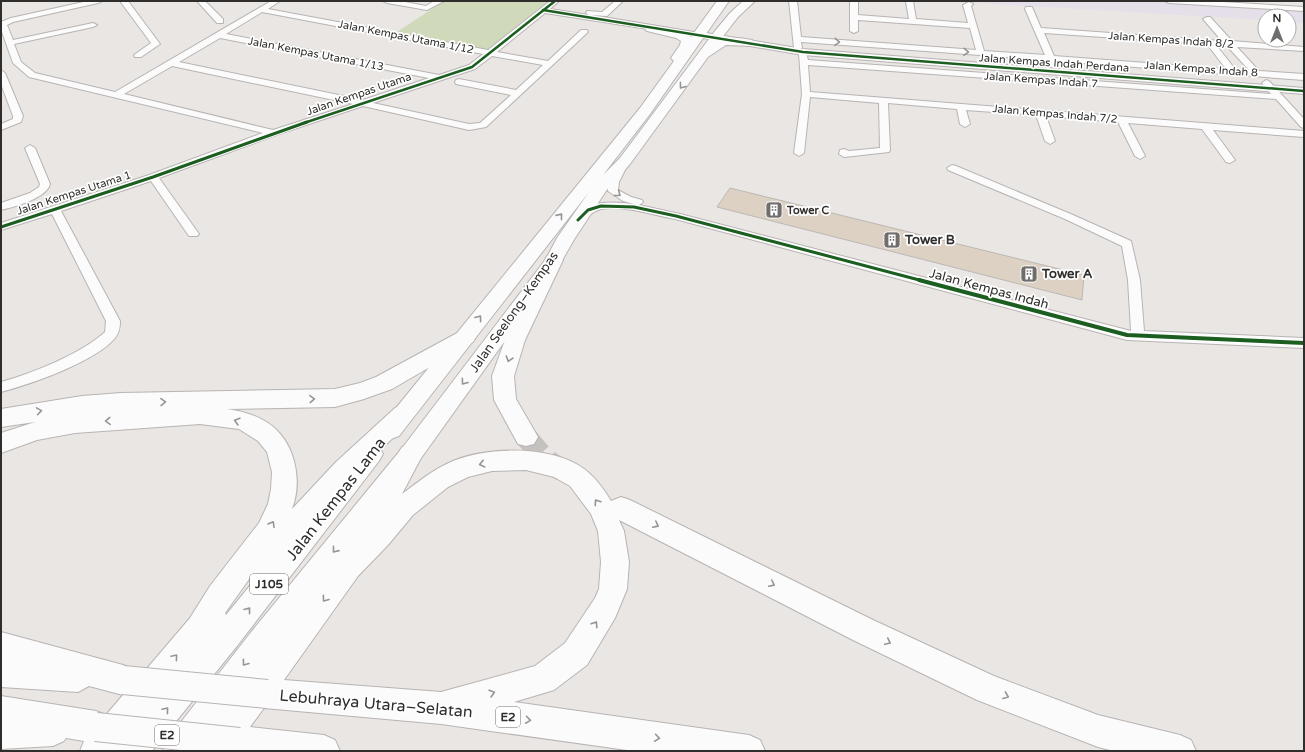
<svg xmlns="http://www.w3.org/2000/svg" width="1305" height="752" font-family="'Varela Round',sans-serif">
  <rect width="100%" height="100%" fill="#e9e6e3"/>
  <path fill="#e5dfe9" d="M942,1H1186L1304,8V23L1289,22V16H1265V20Z"/>
  <path fill="#d0dabb" d="M444,1H555L490,53L394,34Z"/>
  <path fill="#ddd1c4" stroke="#bbb8b6" d="M730,188L1084,275L1082,300L717,207Z"/>
  <g fill="none" stroke-linecap="round" stroke-linejoin="round">
    <path stroke="#c4c1be" stroke-width="22" stroke-dasharray="22 11" stroke-linecap="butt" d="M526,437L545,459L563,471"/>
    <g stroke="#b7b4b3" stroke-width="2">
      <g id="minor">
        <path d="M88,1H102L98,3L13,22L7,25L13,40L93,23L97,25L93,27L14,44L21,62L35,73L115,92L271,1H280L268,9L488,50L550,1H559L550,9L589,15L586,13L587,11L602,12L615,1H623L607,16L591,15L700,33L704,35L700,37L545,13L497,52L548,61L581,30H587L588,32L486,127L469,130L363,106L276,135L159,178L199,234L197,236H189L151,181L61,211L120,321C120,328 119,333 115,338C95,362 31,384 1,392V382C33,373 81,354 105,332L106,321L52,214L1,230V223L149,175L263,133L29,77L13,63L1,29V22L11,18ZM262,12L483,54L469,65L439,75L226,34ZM220,38L429,78L363,100L179,62ZM492,56L543,65L516,90L459,79L456,80L455,82L456,84L511,95L480,123L469,124L373,103L475,69ZM172,66L353,104L273,130L124,94Z"/>
        <path d="M120,1H128L160,44L141,57H135L134,55L151,43Z"/>
        <path d="M197,1H205L223,19V23H217Z"/>
        <path d="M383,1H400L426,6L434,1H444L427,10L387,3Z"/>
        <path d="M789,1H797L801,37L976,50L970,28L858,20V31L854,33L850,31V1H858V15L909,19L906,2L913,1L916,19L968,23L963,5L969,2L973,4L971,6L984,51L1045,55L1025,9L1026,7H1032L1041,28L1222,41L1203,19L1207,17H1210L1232,41L1304,47V51L1237,47L1259,71L1304,74V80L1056,61L1058,65L1054,68L1051,67L1048,60L801,42L802,48L798,50L794,48ZM1044,33L1207,44L1226,69L1054,56ZM1216,45L1227,46L1249,70L1235,69Z"/>
        <path d="M1165,1H1206L1304,7V11L1169,3Z"/>
        <path d="M800,52H806L808,60L1271,94L1262,83L1266,80L1269,81L1304,119V128L1301,127L1276,99L808,65L810,92L1304,131V137L1213,130L1235,160L1230,163L1226,162L1202,129L1128,123L1145,156L1140,159L1135,156L1118,122L1046,116L1055,141L1050,144L1045,141L1036,115L966,110L970,124L965,127L960,124L957,109L888,103L890,150L889,152L844,157L839,154L840,150L844,149L849,151L880,148L879,103L810,97L804,153L799,156L794,153L802,94L799,54Z"/>
        <path d="M1,70L5,73L23,116L21,122L1,130V124L13,119V116L1,84Z"/>
        <path d="M30,145L35,148L50,184C47,198 14,207 1,210V203L30,193L39,187L40,184L25,148Z"/>
        <path d="M621,165L626,168L619,182L618,190L631,197L642,200L643,202L639,205L680,214L1131,331L1128,280L1122,246L1065,219L948,170L947,168L952,165L956,166L1073,215L1131,241L1140,280L1144,331L1304,338V348L1127,340L675,219C652,215 625,205 601,209C591,211 586,222 576,219L574,217C588,199 614,202 634,204L623,201L608,191V182L617,166Z"/>
      </g>
    </g>
    <g stroke="#b7b4b3" stroke-width="2">
      <path id="tertiary" d="M700,32L803,49L1304,88V94L803,55L697,37L695,35L697,33Z"/>
    </g>
    <g stroke="#b7b4b3" stroke-width="2">
      <g id="primary">
        <path d="M717,1H729L650,114L603,175L620,158L715,31L730,13L743,1H755L738,17L721,39C731,37 742,38 752,40L754,43L752,46L726,45L708,57L630,164L606,191L575,238L560,264L419,461L272,651L197,751H163L167,740L252,631L403,447L546,259L557,238L589,192L399,436L391,439L383,436L380,430L383,424L640,108L674,61L671,58L680,45L681,41L676,38L647,31L645,29L647,27L651,25L684,32L691,37Z"/>
        <path d="M371,445L379,447L383,454L379,461L237,646L152,751H117L121,740L217,626L363,447Z"/>
      </g>
    </g>
    <g stroke="#b7b4b3" stroke-width="2">
      <g id="motorway">
        <path d="M554,254L561,256L563,260L525,340L514,376L516,399L538,437L534,444L526,446L518,444L494,400L492,376L505,340L547,256Z"/>
        <path d="M466,330L473,332L476,337L473,342L392,389L364,399L335,407L227,409C241,411 256,415 268,423C295,441 303,480 292,509L336,462L395,408L403,405L411,408L415,414L411,420L354,476L268,574L258,578L252,575L225,613L226,615L222,625L117,751H80L84,741L66,738L64,741L53,746L1,749V696L96,711L106,715L123,695L89,686L78,692L1,687V632L123,665L134,669L138,679L190,618L210,586L259,523L268,504L271,489L272,472L267,452L258,441L239,429L200,424L75,433L37,440L1,453V433L35,422L1,427V409L82,396L121,393L335,389L360,383L376,377L459,332Z"/>
        <path d="M411,444L420,447L423,454L402,494C418,482 434,469 453,461C488,446 559,445 589,473C598,481 605,491 611,501L621,497L630,500L873,620L994,676L1098,715L1180,735L1191,740L1196,751H1114L1098,747L977,700L853,640L619,520L624,531L629,562L627,589L615,618L587,665L554,690L514,702L749,735L760,740L765,751H634L441,724L264,708L250,727L324,735L335,740L340,751H198L203,739L338,558L402,447ZM526,470L554,477L570,486L591,514L598,531L601,562L599,589L595,598L565,643L535,666L441,692L284,680L358,576L388,545L413,515L448,487L468,477L492,471Z"/>
      </g>
    </g>
    <use href="#minor" fill="#fcfbfb" fill-rule="evenodd"/>
    <use href="#tertiary" fill="#fcfbfb" fill-rule="evenodd"/>
    <use href="#primary" fill="#fcfbfb" fill-rule="evenodd"/>
    <use href="#motorway" fill="#fcfbfb" fill-rule="evenodd"/>
    <g stroke="#b7b4b3" stroke-width="30" stroke-linecap="butt">
      <g id="motorway-bridge">
        <path d="M123,680L267,694"/>
        <path d="M96,727L239,742"/>
      </g>
    </g>
    <use href="#motorway-bridge" stroke="#fcfbfb" stroke-width="28"/>
    <g stroke="#fff" stroke-width="4">
      <g id="cycleway-far2">
        <path d="M543,10L803,52L1304,91"/>
        <path d="M304,123L472,67L555,1"/>
      </g>
    </g>
    <g stroke="#fff" stroke-width="5">
      <g id="cycleway-far1">
        <path d="M578,220L588,210L601,206L634,207L676,216L923,281"/>
        <path d="M1,227L153,177L307,122"/>
      </g>
    </g>
    <g stroke="#fff" stroke-width="6">
      <path id="cycleway" d="M919,280L1127,335L1304,343"/>
    </g>
    <use href="#cycleway-far2" stroke="#1b5e20" stroke-width="2.5"/>
    <use href="#cycleway-far1" stroke="#1b5e20" stroke-width="3"/>
    <use href="#cycleway" stroke="#1b5e20" stroke-width="4"/>
  </g>
  <defs><path id="oneway-chevron" d="M-2-3.5L2.5 0L-2 3.5" fill="none" stroke-width="1.6" stroke-linecap="round" stroke-linejoin="round"/></defs>
  <g stroke="#969494">
    <use href="#oneway-chevron" transform="translate(837 42) rotate(4)"/>
    <use href="#oneway-chevron" transform="translate(966 52) rotate(4)"/>
    <use href="#oneway-chevron" transform="translate(682 86) rotate(127)"/>
    <use href="#oneway-chevron" transform="translate(618 194) rotate(38)"/>
    <use href="#oneway-chevron" transform="translate(560 216) rotate(-51)"/>
    <use href="#oneway-chevron" transform="translate(479 318) rotate(-53)"/>
    <use href="#oneway-chevron" transform="translate(509 359) rotate(108)"/>
    <use href="#oneway-chevron" transform="translate(464 382) rotate(126)"/>
    <use href="#oneway-chevron" transform="translate(312 399) rotate(-3)"/>
    <use href="#oneway-chevron" transform="translate(163 402) rotate(-1)"/>
    <use href="#oneway-chevron" transform="translate(39 411) rotate(-9)"/>
    <use href="#oneway-chevron" transform="translate(108 421) rotate(177)"/>
    <use href="#oneway-chevron" transform="translate(237 421) rotate(-164)"/>
    <use href="#oneway-chevron" transform="translate(482 464) rotate(167)"/>
    <use href="#oneway-chevron" transform="translate(597 502) rotate(-124)"/>
    <use href="#oneway-chevron" transform="translate(272 524) rotate(-60)"/>
    <use href="#oneway-chevron" transform="translate(656 525) rotate(27)"/>
    <use href="#oneway-chevron" transform="translate(335 550) rotate(129)"/>
    <use href="#oneway-chevron" transform="translate(772 584) rotate(27)"/>
    <use href="#oneway-chevron" transform="translate(325 599) rotate(126)"/>
    <use href="#oneway-chevron" transform="translate(248 610) rotate(-52)"/>
    <use href="#oneway-chevron" transform="translate(595 624) rotate(-57)"/>
    <use href="#oneway-chevron" transform="translate(888 642) rotate(25)"/>
    <use href="#oneway-chevron" transform="translate(175 657) rotate(-50)"/>
    <use href="#oneway-chevron" transform="translate(245 663) rotate(127)"/>
    <use href="#oneway-chevron" transform="translate(492 693) rotate(-16)"/>
    <use href="#oneway-chevron" transform="translate(1006 696) rotate(21)"/>
    <use href="#oneway-chevron" transform="translate(166 710) rotate(-50)"/>
    <use href="#oneway-chevron" transform="translate(528 720) rotate(8)"/>
    <use href="#oneway-chevron" transform="translate(657 738) rotate(8)"/>
  </g>
  <defs>
    <g id="building-square" transform="scale(0.9)"><rect x="-9" y="-9" width="18" height="18" rx="4" fill="#706e6c" stroke="#fff"/><path d="M-4-6H4V6H1V3H-1V6H-4ZM-2.5-4.3h1.7v1.8h-1.7ZM.8-4.3h1.7v1.8H.8ZM-2.5-1h1.7V.8h-1.7ZM.8-1h1.7V.8H.8Z" fill="#fff"/></g>
  </defs>
  <g fill-rule="evenodd">
    <use href="#building-square" x="774" y="210"/>
    <use href="#building-square" x="892" y="240"/>
    <use href="#building-square" x="1029" y="274"/>
  </g>
  <g text-anchor="middle" dominant-baseline="central" stroke-width="3.5" stroke-linejoin="round" paint-order="stroke">
    <g font-size="11" fill="#2f2e2c" stroke="#fff">
      <text transform="translate(406 37) rotate(11)">Jalan Kempas Utama 1/12</text>
      <text transform="translate(1171 40) rotate(4)">Jalan Kempas Indah 8/2</text>
      <text transform="translate(316 54) rotate(11)">Jalan Kempas Utama 1/13</text>
      <text transform="translate(1054 63) rotate(4)">Jalan Kempas Indah Perdana</text>
      <text transform="translate(1201 69) rotate(4)">Jalan Kempas Indah 8</text>
      <text transform="translate(1041 80) rotate(4)">Jalan Kempas Indah 7</text>
      <text transform="translate(359 94) rotate(-19)">Jalan Kempas Utama</text>
      <text transform="translate(1055 114) rotate(5)">Jalan Kempas Indah 7/2</text>
      <text transform="translate(74 193) rotate(-18)">Jalan Kempas Utama 1</text>
    </g>
    <g font-size="11" font-weight="bold" fill="#2f2e2c" stroke="#fff" text-anchor="start">
      <text x="787" y="210">Tower C</text>
    </g>
    <g fill="#fff" stroke="#6d6d6b" stroke-width="1">
      <rect x="250" y="574" width="38" height="20" rx="3"/>
      <rect x="496" y="707" width="24" height="20" rx="3"/>
      <rect x="155" y="725" width="24" height="20" rx="3"/>
    </g>
    <g font-size="12" font-weight="bold" fill="#2f2e2c">
      <text x="269" y="584">J105</text>
      <text x="508" y="717">E2</text>
      <text x="167" y="735">E2</text>
    </g>
    <g font-size="13" font-weight="bold" fill="#2f2e2c" stroke="#fff" text-anchor="start">
      <text x="905" y="240">Tower B</text>
      <text x="1042" y="274">Tower A</text>
    </g>
    <g font-size="13" fill="#2f2e2c" stroke="#fff">
      <text transform="translate(989 289) rotate(15)">Jalan Kempas Indah</text>
      <text transform="translate(514 312) rotate(-55)">Jalan Seelong–Kempas</text>
    </g>
    <g font-size="16" fill="#2f2e2c" stroke="#fff">
      <text transform="translate(336 499) rotate(-52)">Jalan Kempas Lama</text>
      <text transform="translate(376 704) rotate(5)">Lebuhraya Utara–Selatan</text>
    </g>
  </g>
  <rect width="1305" height="752" fill="none" stroke="#2f2e2c" stroke-width="4"/>
  <g transform="translate(1277 28)"><circle r="19" fill="#ffffff" stroke="#acabab"/>
  <path d="M0-3L7 15L0 10L-7 15Z" fill="#706e6c"/>
  <text y="-6" font-size="11" font-weight="bold" text-anchor="middle" fill="#2f2e2c">N</text>
  </g>
</svg>
